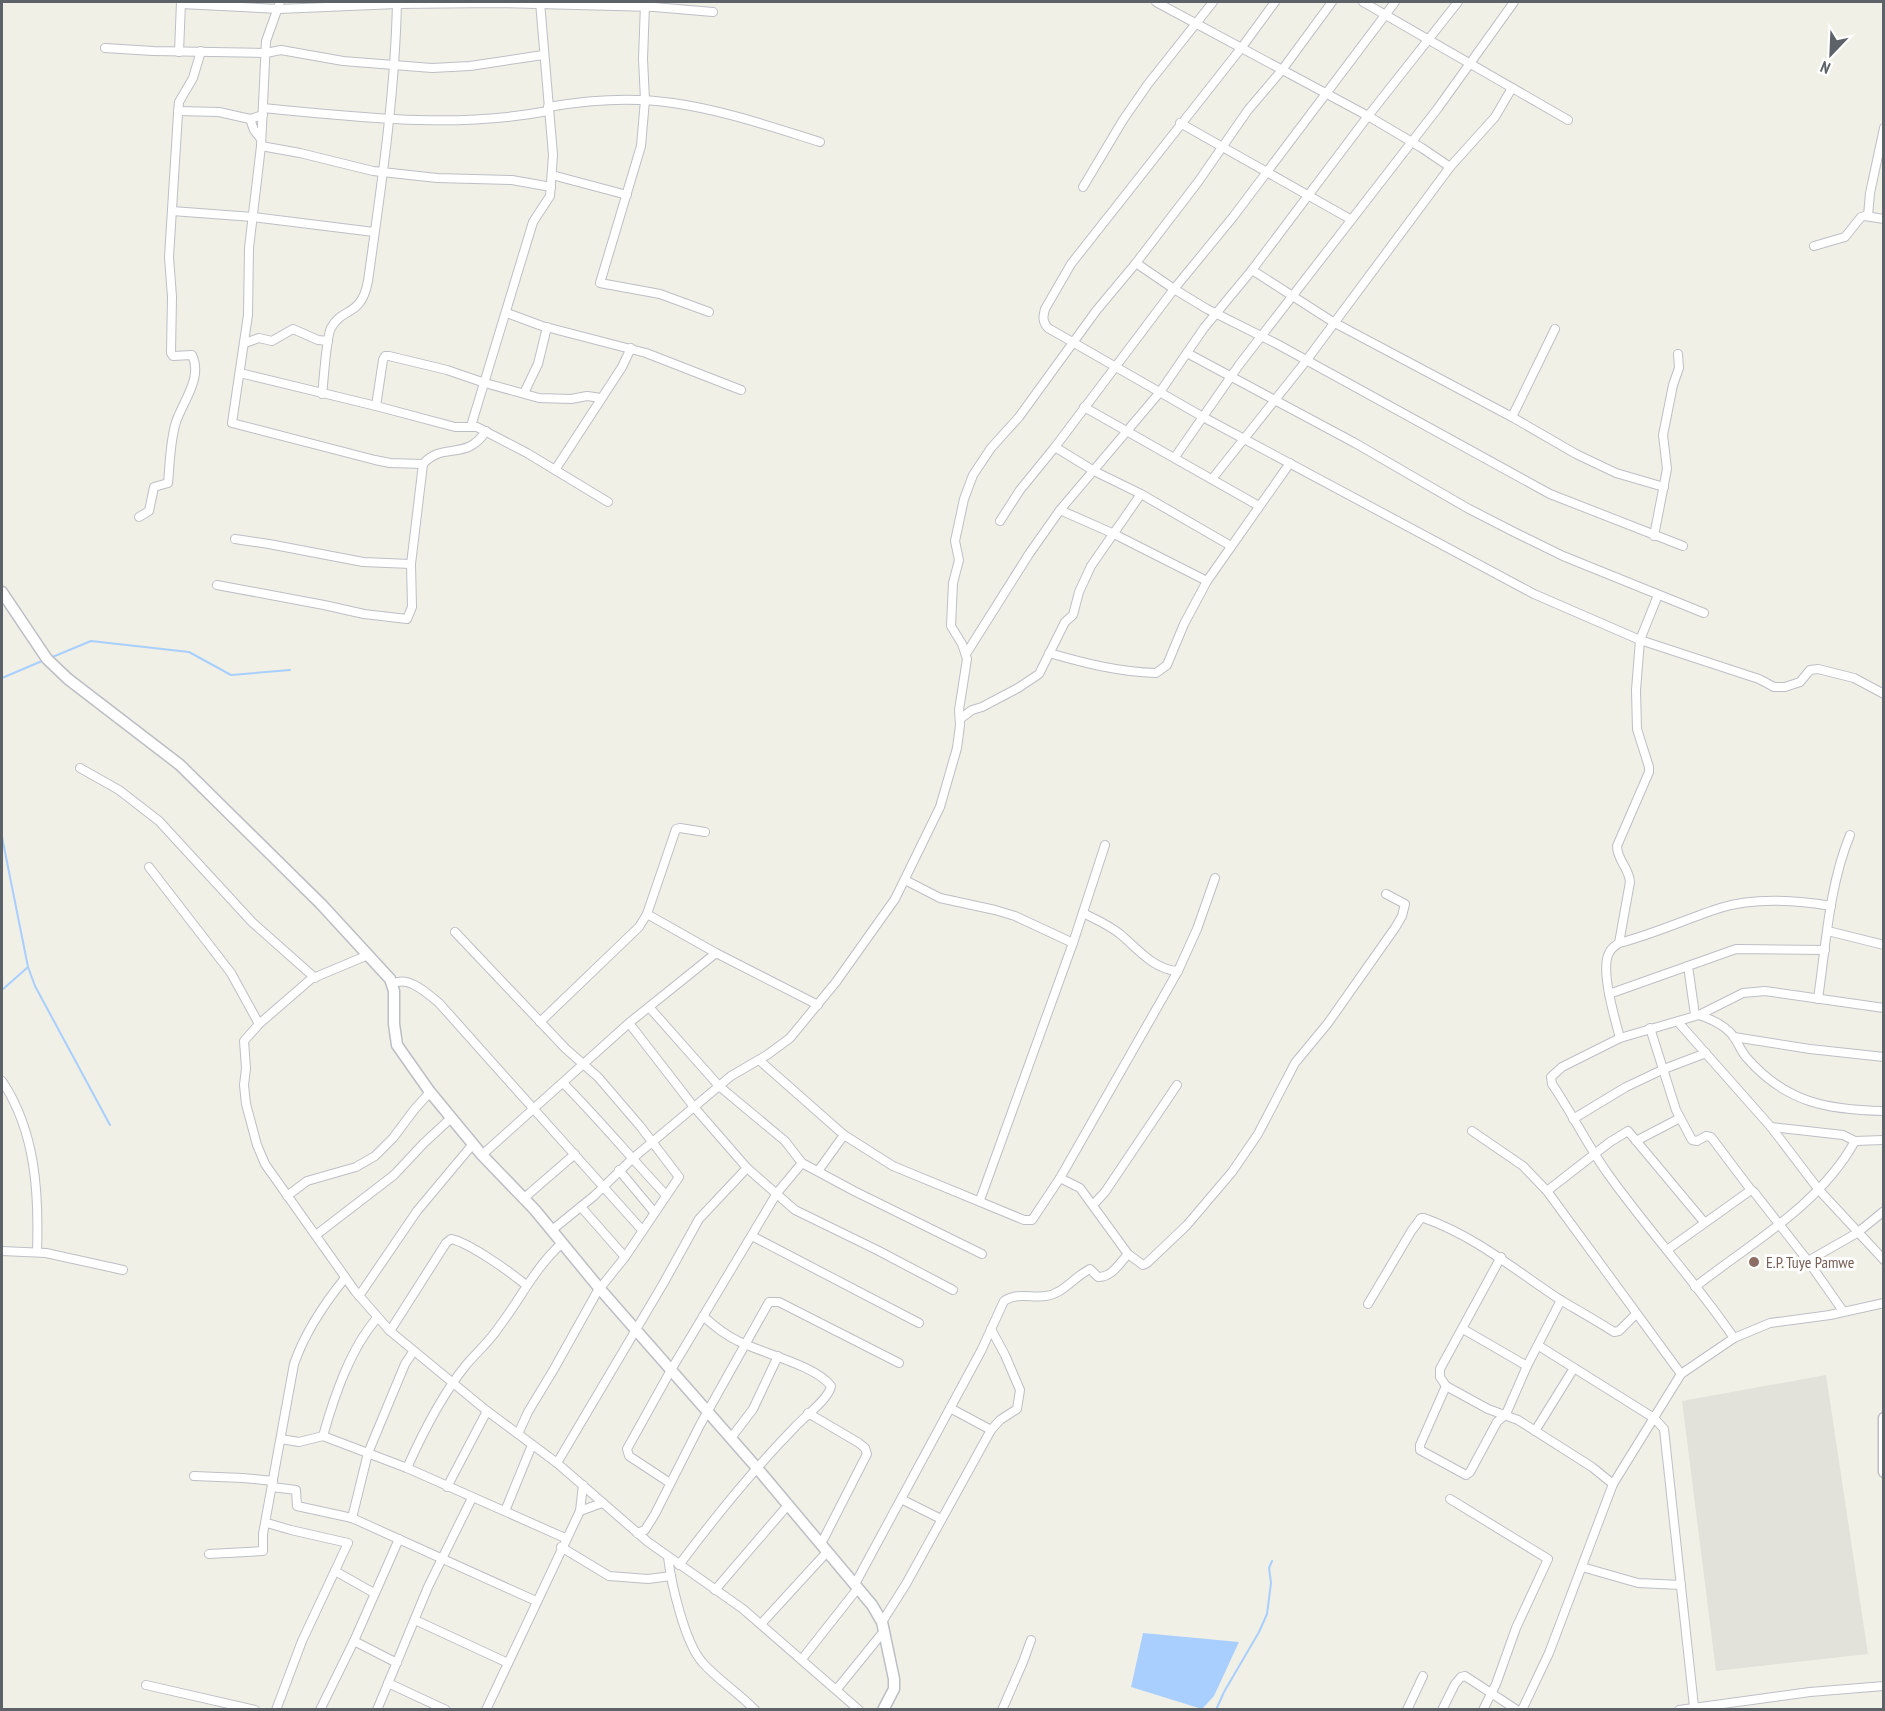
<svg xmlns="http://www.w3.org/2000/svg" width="1885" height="1711" font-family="'PT Sans Narrow',sans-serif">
  <rect width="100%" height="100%" fill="#f1f0e6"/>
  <path fill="#e2e1da" d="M1826,1375L1868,1654L1716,1671L1682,1401Z"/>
  <path fill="#a8cfff" d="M1143,1633L1239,1642L1214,1696L1202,1709L1131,1687Z"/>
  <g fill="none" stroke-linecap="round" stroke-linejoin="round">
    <g stroke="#a8cfff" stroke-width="2">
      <path d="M50,658L91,641L189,652L231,675L290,670"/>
      <path d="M2,678L42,661"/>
      <path d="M2,837L28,967L35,986L110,1125"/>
      <path d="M2,990L28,967"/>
      <path d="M1216,1710L1224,1692L1259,1632L1267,1614L1271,1583L1269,1568L1272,1561"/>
    </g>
    <g stroke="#bdbfc6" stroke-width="10">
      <g id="street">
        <path d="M280,2L266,41L261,146L249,248L248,315L232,423L375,460L390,463L423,464"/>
        <path d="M1156,2L1368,116L1422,148L1450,167"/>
        <path d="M1275,2L1242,47L1071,264L1045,309C1043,317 1042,321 1048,328L1203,417L1534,594L1640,640L1759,679L1774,687H1785L1800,682L1810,670L1818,669L1854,678L1884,694"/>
        <path d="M1363,2L1568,120"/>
        <path d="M181,4L279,9L397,4L498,3L654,7L713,12"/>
        <path d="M645,4L643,59L645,100L641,146L600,283L660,294L709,312"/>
        <path d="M105,48L153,51L266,53L281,50L343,61L432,68L470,66L543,55"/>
        <path d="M179,52L181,2"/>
        <path d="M548,107C588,100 633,97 673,103C723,110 772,127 820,142"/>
        <path d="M263,108C358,117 454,129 548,111"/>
        <path d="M178,111L219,112L250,119L263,115"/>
        <path d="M250,119L254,130L261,139"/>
        <path d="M1180,123L1350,219"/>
        <path d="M261,146L300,153L373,171L437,178L512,180L551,187"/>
        <path d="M552,175L627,195"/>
        <path d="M1083,187L1123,120L1148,84L1213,2"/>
        <path d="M172,211L253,217L374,232"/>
        <path d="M1868,216L1870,193L1884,128"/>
        <path d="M1814,246L1845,237L1861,217L1865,216L1884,219"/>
        <path d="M1136,263L1174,289L1207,309L1277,344L1550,494L1683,546"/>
        <path d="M1252,270L1333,322L1512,417L1576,454L1616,473L1664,487"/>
        <path d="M507,313L542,326L646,353L741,390"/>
        <path d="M245,343L259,338L272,341L293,329L318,340L328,341"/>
        <path d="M1187,353L1355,443L1469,509L1516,533L1563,556L1704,613"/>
        <path d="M240,373L376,406L455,427H477L527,453L608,502"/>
        <path d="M524,393L538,364L547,327"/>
        <path d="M322,394C324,380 326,337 331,328C343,306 361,318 368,281C381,188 395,96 397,2"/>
        <path d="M376,406L383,360L385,356H389L447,370L485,383L539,398L571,399L587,396L601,398"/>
        <path d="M1084,407L1259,506"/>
        <path d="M1512,417L1555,329"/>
        <path d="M471,426L533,222L550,196L553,155L540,2"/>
        <path d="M1055,447L1094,471L1141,494L1231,546"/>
        <path d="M1175,457L1239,365L1438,108L1514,2"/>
        <path d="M555,470L622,367L631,348"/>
        <path d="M1212,479L1306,361L1450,167L1495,117L1512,88"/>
        <path d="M1060,510L1112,533L1207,581"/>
        <path d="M139,517L149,511L154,487L168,483C170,462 170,441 176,422C183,401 203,378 192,355L173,356L171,353L172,297L169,257L178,114L179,102L193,78L201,51"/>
        <path d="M1000,521L1020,490L1055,447L1174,289L1233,217L1395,2"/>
        <path d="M1654,536L1667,469L1663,435L1673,385L1679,368L1678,354"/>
        <path d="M235,539L269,544L363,562L411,564"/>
        <path d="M217,585L324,605L364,614L407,619L412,607L411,564L423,464C443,441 466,462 486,431"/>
        <path d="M1049,653C1084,663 1119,672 1156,673L1167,665L1184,624L1207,581L1290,463"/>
        <path d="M966,654L1029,554L1060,510L1160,392L1204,328L1252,270L1368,116L1458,2"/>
        <path d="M960,719L972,710L982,707L1018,688L1039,674L1065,622L1073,615L1079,592L1091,566L1141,494"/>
        <path d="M80,768L119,790L159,821L252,922L315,978"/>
        <path d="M705,832L680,828L676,829L647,914L716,953L818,1005"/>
        <path d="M149,867L231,973L259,1024"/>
        <path d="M905,880L940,898L995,910L1015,916L1073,943"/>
        <path d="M1083,913C1095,919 1109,925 1120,934C1137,948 1154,970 1178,971"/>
        <path d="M1828,931L1884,945"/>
        <path d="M455,932L566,1049L598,1077L640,1126L679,1177L625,1257L597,1292L554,1369L528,1412L518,1434"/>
        <path d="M1619,943L1630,882C1629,868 1617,860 1617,846L1649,772V767L1637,729L1636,690L1640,640L1658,595"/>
        <path d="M368,955L311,979L259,1024L244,1041L246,1068L244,1085L246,1104L257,1145L265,1164L355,1291L390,1331L487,1411L557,1463L648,1542L743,1609L859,1710"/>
        <path d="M1688,966L1695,1015"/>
        <path d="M392,984C408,975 427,993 439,1003L642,1230"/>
        <path d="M1609,994L1736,949L1825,950"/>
        <path d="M1818,999C1826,944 1829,886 1850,835"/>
        <path d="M649,1007L719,1086L785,1141L802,1163L854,1191L982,1254"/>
        <path d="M1699,1015C1711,1019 1726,1026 1734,1037C1738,1043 1741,1051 1746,1057C1785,1102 1826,1110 1884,1111"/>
        <path d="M540,1022L639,927L647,914"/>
        <path d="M1678,1022L1771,1127L1819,1190L1884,1260"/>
        <path d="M629,1023L694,1107L747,1168L795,1210L877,1250L953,1290"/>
        <path d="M1650,1028L1676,1110L1692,1140L1697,1141L1706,1136L1711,1137L1751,1190"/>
        <path d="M1734,1037L1810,1049L1884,1057"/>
        <path d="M1620,1038C1615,1019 1600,970 1609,953C1611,948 1615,946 1619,943C1654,934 1686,919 1720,908C1755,897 1795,900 1831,906"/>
        <path d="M759,1060L844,1135L893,1166L1024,1220H1032L1060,1178L1178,971L1197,929L1215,878"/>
        <path d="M2,1081C36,1132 39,1194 37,1252"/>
        <path d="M563,1083C599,1119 631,1158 666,1195"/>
        <path d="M1573,1119L1626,1087L1664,1069L1706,1053"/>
        <path d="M1771,1127L1843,1135L1855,1141L1884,1140"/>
        <path d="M1472,1131L1523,1166L1547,1191L1681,1374"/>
        <path d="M1636,1141L1680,1118"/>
        <path d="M482,1155L629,1023L716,953"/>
        <path d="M619,1170L654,1212"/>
        <path d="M818,1171L844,1135"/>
        <path d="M1060,1178L1080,1188L1128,1254"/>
        <path d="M1547,1191L1610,1142L1628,1131L1704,1222"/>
        <path d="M287,1196L307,1181L356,1167L375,1156L393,1138L414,1110L430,1092"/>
        <path d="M523,1199L575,1154"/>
        <path d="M980,1200L1073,943L1105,845"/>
        <path d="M1093,1205L1105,1192L1177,1085"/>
        <path d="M581,1207L625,1257"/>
        <path d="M552,1230L594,1196L632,1159L731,1076L767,1055L790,1038L836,982L895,899L940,807L957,748L960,725L959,710L967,659L962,644L951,626L953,583L959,560L955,541L964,499L973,475L991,448L1019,417L1096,311L1136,263L1198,182L1248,110L1282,70L1332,2"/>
        <path d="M316,1235L394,1175L424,1143L451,1118"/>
        <path d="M752,1236L919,1323"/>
        <path d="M1667,1250L1751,1190L1754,1192L1808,1261L1843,1311"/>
        <path d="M2,1251L46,1253L123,1270"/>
        <path d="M1501,1257L1440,1369V1377L1446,1386L1488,1409L1518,1420L1592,1467L1613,1484"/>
        <path d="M1808,1261L1857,1233L1884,1211"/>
        <path d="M1695,1287C1751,1243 1820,1205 1855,1141"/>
        <path d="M359,1296L417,1211L473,1144"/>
        <path d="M1368,1304L1412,1230L1421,1218H1424C1477,1237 1516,1271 1562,1301C1579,1311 1597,1321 1614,1332L1619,1331L1636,1314"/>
        <path d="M1463,1329L1527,1366"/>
        <path d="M390,1331L446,1243L451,1239C470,1243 510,1272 526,1285"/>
        <path d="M1734,1338C1695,1281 1648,1230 1608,1174C1587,1145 1572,1113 1552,1084L1551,1077L1562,1067L1620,1038L1699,1015L1743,993L1765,991L1884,1008"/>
        <path d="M1539,1346L1654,1418L1664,1429L1694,1707"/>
        <path d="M1446,1386L1420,1445V1450L1466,1475L1470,1472L1497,1422L1506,1414L1527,1366L1561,1300"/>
        <path d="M950,1408L991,1430"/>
        <path d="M808,1413L859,1443L865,1448L867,1454L821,1544"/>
        <path d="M1535,1431L1574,1368"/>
        <path d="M323,1436C334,1397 350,1349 377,1318"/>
        <path d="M731,1438L753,1409L778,1356"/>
        <path d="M281,1439L299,1442L323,1436L407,1468L565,1538"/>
        <path d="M557,1463L663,1284L699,1219L747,1168"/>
        <path d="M407,1468C423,1432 441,1396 466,1365C477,1352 490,1341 499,1327C521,1298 534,1269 562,1243"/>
        <path d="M194,1476L243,1478L273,1481"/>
        <path d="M670,1483L629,1456L627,1449L671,1370L762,1218L777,1193L802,1163"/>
        <path d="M272,1487L296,1490L297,1506L352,1518L536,1601"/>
        <path d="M447,1487L487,1411"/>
        <path d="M901,1499L941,1519"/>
        <path d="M1450,1499L1548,1559L1516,1628L1496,1684L1483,1710"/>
        <path d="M505,1511L532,1445"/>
        <path d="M580,1511L602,1503"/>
        <path d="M352,1518L368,1453L405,1364L413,1352"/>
        <path d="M267,1523L291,1530L348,1543L302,1641L276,1710"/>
        <path d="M637,1533L645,1530L655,1514L700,1425L769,1302H779L899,1363"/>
        <path d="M561,1547L609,1576L648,1579L671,1576"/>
        <path d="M209,1554L263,1551V1534L294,1364C305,1332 324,1304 345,1278"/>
        <path d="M668,1557C671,1583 685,1644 703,1663C718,1680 739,1693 755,1710"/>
        <path d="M679,1565C715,1517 753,1470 795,1427C804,1417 829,1399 831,1386C815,1365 761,1353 738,1341C725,1335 714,1326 703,1316"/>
        <path d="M1582,1567L1638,1583L1681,1585"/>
        <path d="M335,1571L374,1593"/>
        <path d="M855,1584L981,1351L1004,1301C1017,1292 1031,1298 1046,1296C1063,1294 1075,1276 1090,1269L1098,1277C1111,1278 1120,1263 1128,1254L1143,1265L1147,1263L1187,1225L1232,1172L1258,1134L1295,1063L1328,1023L1395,928L1402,916L1405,904L1386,894"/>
        <path d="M715,1590L788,1505"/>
        <path d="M415,1620L508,1663"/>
        <path d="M882,1622L906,1584L991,1430L1000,1420L1017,1409L1020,1390L1005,1355L991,1329"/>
        <path d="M761,1624L827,1552"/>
        <path d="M354,1641L397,1663"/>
        <path d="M802,1659L858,1588"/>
        <path d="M388,1683L446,1710"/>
        <path d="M146,1685L255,1710"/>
        <path d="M837,1689L884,1631"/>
        <path d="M320,1710L354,1641L399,1539"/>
        <path d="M377,1710L428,1587L472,1498"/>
        <path d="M486,1710L580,1511L583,1485"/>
        <path d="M1002,1710L1023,1662L1031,1640"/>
        <path d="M1407,1710L1423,1676"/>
        <path d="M1442,1710L1455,1684L1461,1677L1465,1676L1517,1710"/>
        <path d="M1522,1710L1549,1653L1613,1484L1681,1374L1734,1338L1770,1323L1830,1315L1884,1303"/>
        <path d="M1679,1710L1810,1692L1884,1686"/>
      </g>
    </g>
    <g stroke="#bbbec5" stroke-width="13">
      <g id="secondary">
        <path d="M2,592L47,659L68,679L180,765L321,904L390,979L394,991V1024L397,1045L430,1092L482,1155L535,1210L600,1289L757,1468L872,1605L882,1622L894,1679V1689L883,1710"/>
        <path d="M1884,1418V1472"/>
      </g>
    </g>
    <use href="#street" stroke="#fff" stroke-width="8"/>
    <use href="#secondary" stroke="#fff" stroke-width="10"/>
  </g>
  <circle fill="#8d6e63" stroke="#fff" stroke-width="2" cx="1754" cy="1262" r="6"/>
  <g text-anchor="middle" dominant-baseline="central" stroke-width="6" stroke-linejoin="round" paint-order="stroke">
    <g font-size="16" fill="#785e54" stroke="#fff" text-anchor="start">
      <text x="1766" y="1262">E.P. Tuye Pamwe</text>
    </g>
  </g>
  <rect width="1885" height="1711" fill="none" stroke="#5d6168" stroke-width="6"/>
  <g transform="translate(1831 54) rotate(203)" stroke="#ffffff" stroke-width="4.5" paint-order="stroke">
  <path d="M0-4.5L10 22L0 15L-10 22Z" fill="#5d6168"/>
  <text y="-9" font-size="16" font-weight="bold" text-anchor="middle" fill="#5d6168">N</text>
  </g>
</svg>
